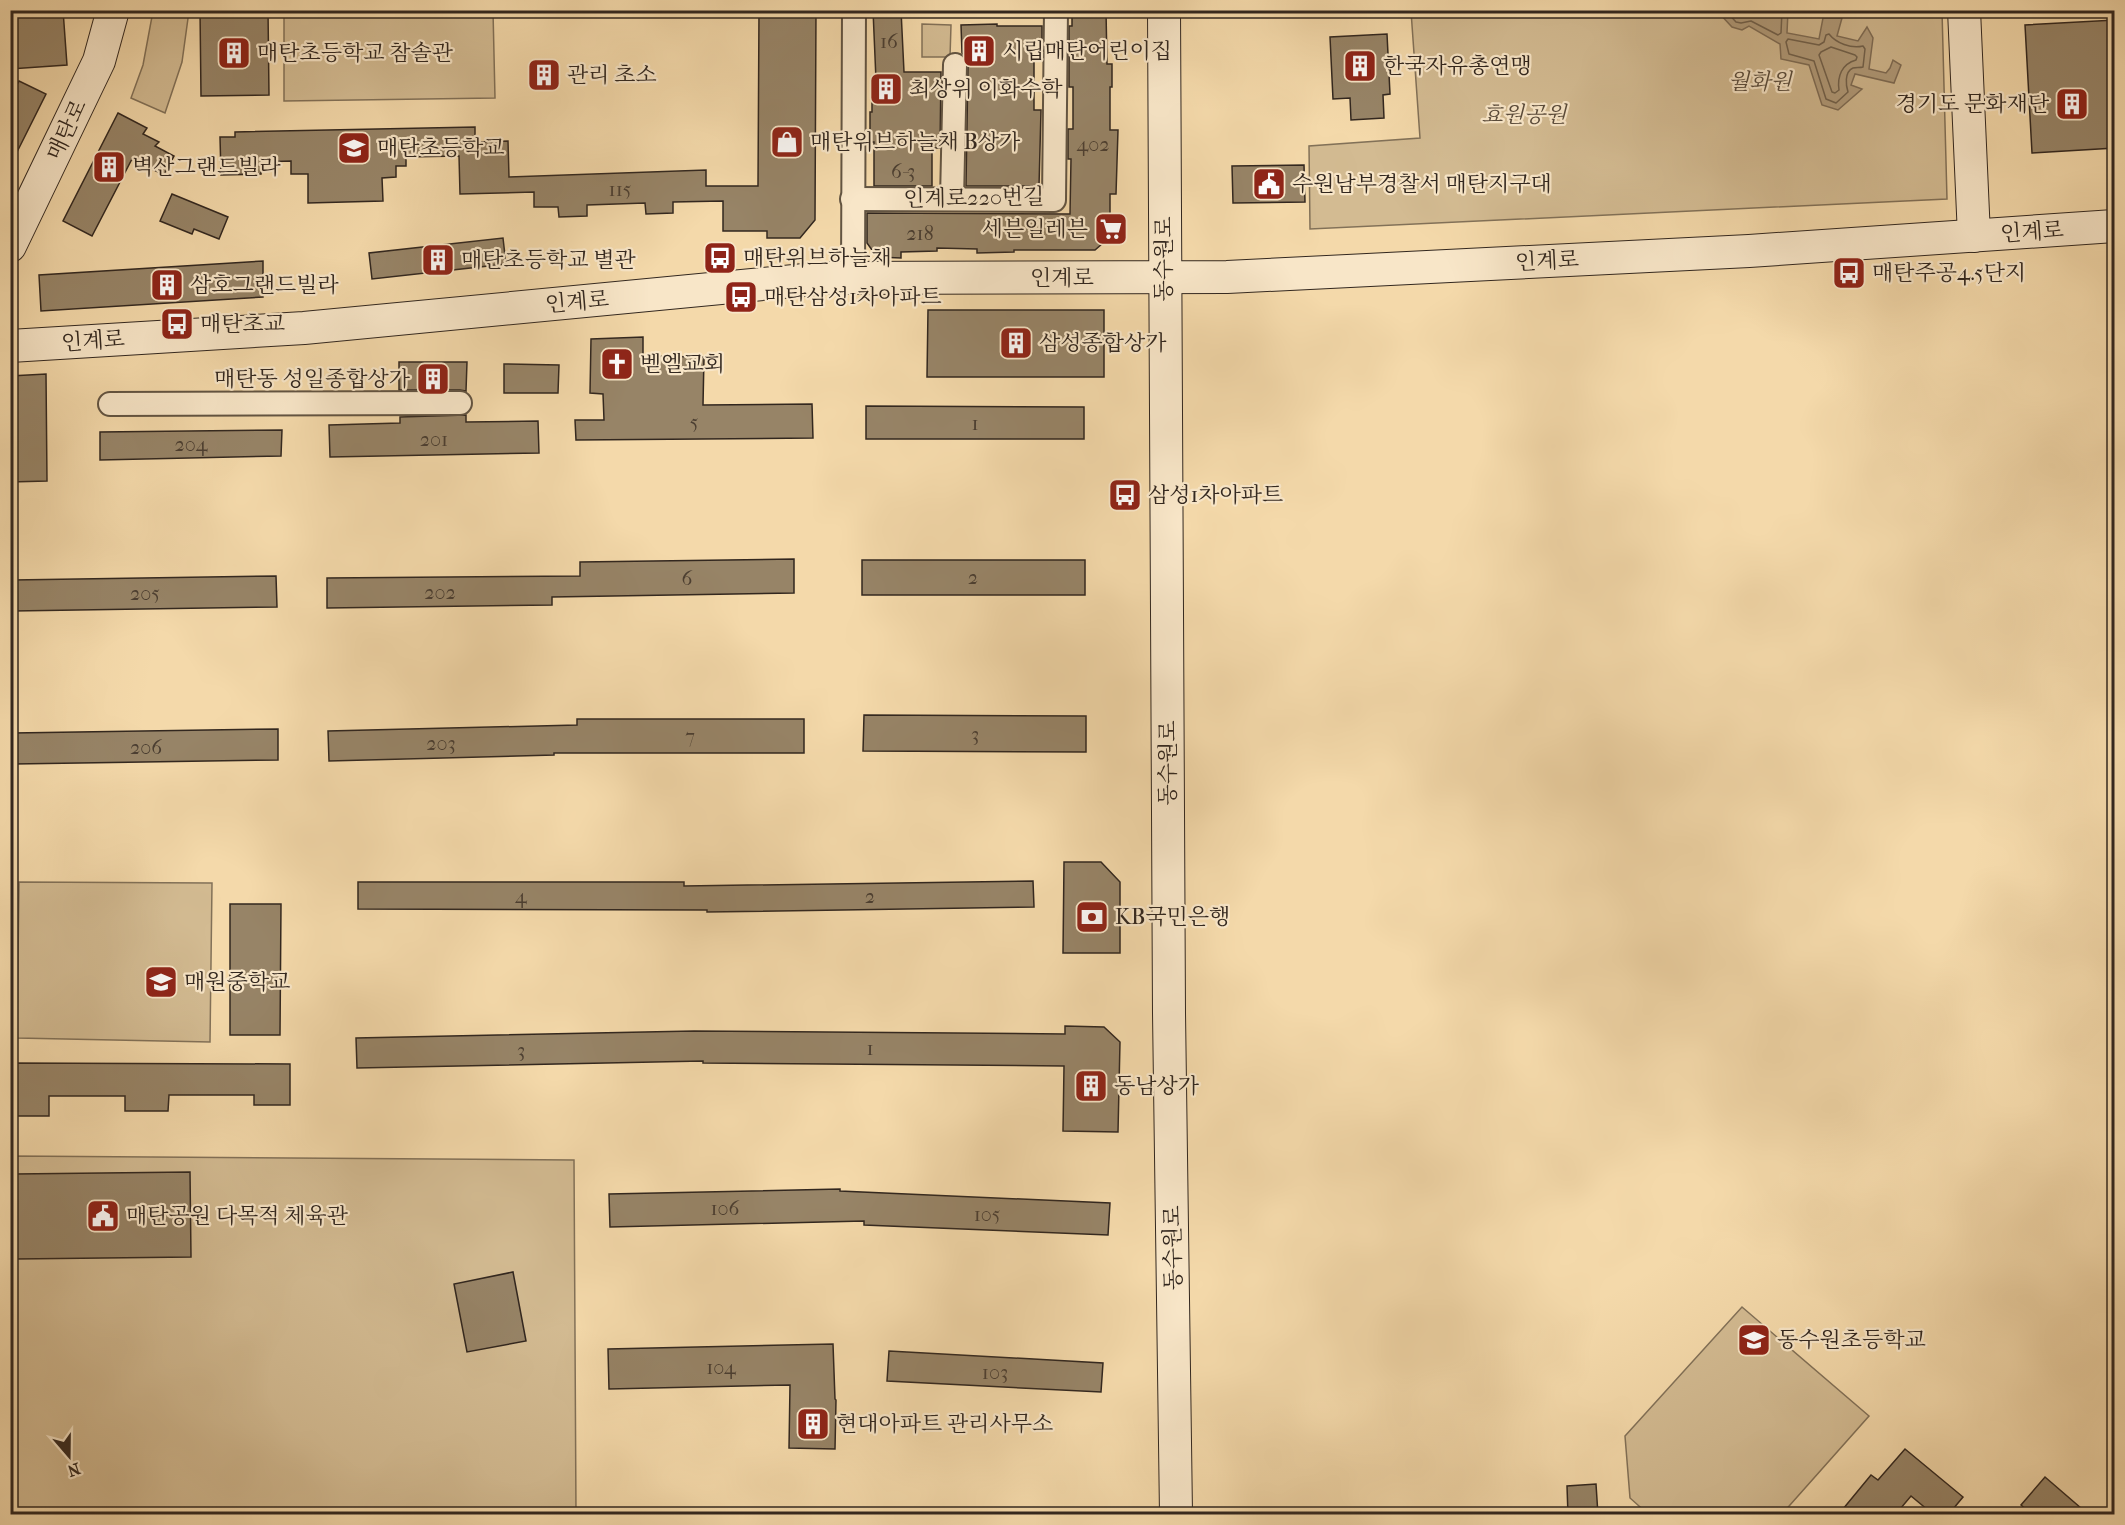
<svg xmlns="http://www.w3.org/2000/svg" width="2125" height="1525" font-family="'IM FELL French Canon','Noto Serif KR',serif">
  <rect width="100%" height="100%" fill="#f4d9aa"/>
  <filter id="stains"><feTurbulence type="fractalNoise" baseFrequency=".00333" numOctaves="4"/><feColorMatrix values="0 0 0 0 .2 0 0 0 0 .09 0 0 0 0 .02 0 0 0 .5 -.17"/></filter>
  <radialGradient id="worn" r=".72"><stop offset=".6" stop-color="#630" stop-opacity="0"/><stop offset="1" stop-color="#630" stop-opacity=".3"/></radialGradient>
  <g fill="#d3bb92" stroke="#827158" stroke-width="1.5">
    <path d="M153,11H189L182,62L165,113L131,98L143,65Z"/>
    <path d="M284,11H493L495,98L284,101Z"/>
    <path d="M1411,11H1942L1947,199L1310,229L1309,146L1420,138Z"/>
    <path d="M922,24L951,25L950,57H922Z"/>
    <path d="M19,882L212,883L210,1042L17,1038Z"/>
    <path d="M11,1156L574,1160L576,1514H11Z"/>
    <path d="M1742,1307L1869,1416L1782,1514H1648L1630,1498L1625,1436Z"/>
  </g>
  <path fill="#b29c7b" stroke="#7f6d56" stroke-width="1.5" d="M1720,11H1788L1787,33L1819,39L1823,18H1842L1837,36L1858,41L1867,27L1873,38L1869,69L1886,73L1890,68L1893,60L1901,65L1894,83L1855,74L1851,85L1862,89L1838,110L1822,105L1809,65L1781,59L1780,44L1749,26L1742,30L1732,27L1718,12Z"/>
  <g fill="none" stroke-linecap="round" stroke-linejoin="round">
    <g stroke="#72624d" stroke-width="1.5">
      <path d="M1725,10L1736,22L1741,23L1751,21L1778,35L1781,33L1782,10"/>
      <path d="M1829,34C1836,43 1851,49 1863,46L1865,49L1863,67C1860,68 1856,67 1853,68C1844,72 1846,86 1848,92L1836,103L1826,99L1814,61L1789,54L1786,42L1788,39L1819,45L1824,42L1826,35Z"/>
      <path d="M1831,47L1855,55L1857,57L1856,60C1842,64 1837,76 1839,90L1835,93L1832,92L1819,55L1821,52Z"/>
    </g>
  </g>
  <g fill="#978467" stroke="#32271f" stroke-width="1.5">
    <path d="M10,10H63L67,65L10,69Z"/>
    <path d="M200,10H268L269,95L201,96Z"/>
    <path d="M759,10H816L815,220L800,238H767V231H723V201L673,202V213L646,214L645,203L587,205V216L559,217L558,207H534V192L460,194L459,156L406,157V166H396V177L382,178L383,201L308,203V174H291V161L261,162V174L221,175L220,137H235V132L475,127V142L508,141L509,177L706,170V186H758Z"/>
    <path d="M873,10H901L904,72H941L940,148H932V186H874V142H870V112H872V80H876Z"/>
    <path d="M1072,10H1106L1107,64H1112V87H1110V130H1118L1116,194H1110V237L1095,250H1014V252L977,253V249L937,248V251L901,252V258L877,257L867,243V213L1070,214L1071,159H1068V129H1073V87H1069V26H1072Z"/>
    <path d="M2115,20V148L2032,153L2025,25Z"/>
    <path d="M997,24V26H1042V59H1034V110H1041L1039,186H966L968,65L966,58L962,53L961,25Z"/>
    <path d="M1387,34L1390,94L1383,95L1384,118L1351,120L1350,98L1333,99L1330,37Z"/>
    <path d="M19,81L46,94L10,166V98Z"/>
    <path d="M118,113L147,128L143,134L159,142L155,146L174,156L164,175L132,159L92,236L63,221Z"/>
    <path d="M1304,165L1305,202L1233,203L1232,166Z"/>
    <path d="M172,194L228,217L219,239L194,229L192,234L160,221Z"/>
    <path d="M503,238L506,264L372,279L369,253Z"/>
    <path d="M263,261V297L41,311L39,275Z"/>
    <path d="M928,310H1104V377H927Z"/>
    <path d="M643,337V356L704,357L703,405L812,404L813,438L576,440L575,420H604L603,394L590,393L591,339Z"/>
    <path d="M399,362H467L466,391L460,390H399Z"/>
    <path d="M504,364L559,365L558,393H504Z"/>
    <path d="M46,374L47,481L10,482V376Z"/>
    <path d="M866,406L1084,407V439H866Z"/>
    <path d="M466,415V422L538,421L539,453L330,457L329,425L400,423V417Z"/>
    <path d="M282,430L281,456L100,460V432Z"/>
    <path d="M794,559V593L552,597V605L327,608V578L580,576V562Z"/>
    <rect x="862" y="560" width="223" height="35"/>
    <path d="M276,576L277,607L13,611V580Z"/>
    <path d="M864,715L1086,716V752L863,751Z"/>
    <path d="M577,719H804V753H554V755L329,761L328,731L577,725Z"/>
    <path d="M278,729V760L14,764L13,733Z"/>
    <path d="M1064,862H1101L1120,882V953H1063Z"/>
    <path d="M1033,881L1034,907L707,912V910L358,909V882H684V886Z"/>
    <path d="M230,904H281L280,1035H230Z"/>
    <path d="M1065,1026L1104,1027L1120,1042L1118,1132L1063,1131L1064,1066L703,1063V1061L357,1068L356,1038L694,1031L1065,1034Z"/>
    <path d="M12,1063L290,1064V1105H254V1095H169L168,1111H125V1096H49V1116H11Z"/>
    <path d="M190,1172L191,1257L16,1259L15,1174Z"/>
    <path d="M840,1189V1191L1110,1203L1108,1235L864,1225V1221L610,1227L609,1194Z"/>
    <path d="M513,1272L526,1341L467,1352L454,1284Z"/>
    <path d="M833,1344L835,1399L836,1400L835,1449L789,1448L790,1385L609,1389L608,1349Z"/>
    <path d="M889,1351L1103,1363L1101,1392L887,1381Z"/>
    <path d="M1905,1449L1963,1497L1948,1515H1934L1911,1496L1895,1515H1838L1871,1475L1878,1480Z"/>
    <path d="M2045,1477L2089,1515H2032L2021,1505Z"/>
    <path d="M1596,1484L1598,1515H1568L1567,1486Z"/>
  </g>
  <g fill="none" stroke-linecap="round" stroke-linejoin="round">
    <g stroke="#625442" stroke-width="26">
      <g id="street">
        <path d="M852,199L1054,200L1056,10"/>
        <path d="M952,199L955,65"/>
        <path d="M853,277L854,10"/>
        <path d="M110,404L460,403"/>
      </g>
    </g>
    <g stroke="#32271f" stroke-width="34">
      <g id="secondary">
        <path d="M1164,10L1169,1013L1176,1514"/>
        <path d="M1964,10L1974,236"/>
        <path d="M10,246L99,61L113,10"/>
        <path d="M10,346L304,328L825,278L1227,277L1749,251L2114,226"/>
      </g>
    </g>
    <use href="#street" stroke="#f8e6c8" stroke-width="22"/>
    <use href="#secondary" stroke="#f8e6c8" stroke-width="32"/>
  </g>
  <defs>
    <g id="building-square" transform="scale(1.725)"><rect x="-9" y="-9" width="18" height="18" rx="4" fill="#8f2418" stroke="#f8e6c8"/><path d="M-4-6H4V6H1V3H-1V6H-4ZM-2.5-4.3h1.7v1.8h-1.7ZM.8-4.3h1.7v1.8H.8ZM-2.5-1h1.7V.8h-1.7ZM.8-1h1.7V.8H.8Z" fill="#fff"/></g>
    <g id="shop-square" transform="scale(1.725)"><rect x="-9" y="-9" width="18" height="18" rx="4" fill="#8f2418" stroke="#f8e6c8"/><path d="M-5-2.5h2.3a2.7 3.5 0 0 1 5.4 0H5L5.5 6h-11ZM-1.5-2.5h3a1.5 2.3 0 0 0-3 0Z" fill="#fff"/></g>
    <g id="school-square" transform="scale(1.725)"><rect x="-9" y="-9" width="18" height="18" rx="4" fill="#8f2418" stroke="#f8e6c8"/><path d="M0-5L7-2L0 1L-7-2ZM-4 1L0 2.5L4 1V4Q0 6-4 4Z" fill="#fff"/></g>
    <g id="civic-square" transform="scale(1.725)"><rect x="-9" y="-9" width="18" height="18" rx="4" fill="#8f2418" stroke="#f8e6c8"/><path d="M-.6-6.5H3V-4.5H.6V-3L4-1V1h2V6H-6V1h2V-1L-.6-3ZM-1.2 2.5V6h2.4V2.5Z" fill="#fff"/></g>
    <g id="supermarket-square" transform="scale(1.725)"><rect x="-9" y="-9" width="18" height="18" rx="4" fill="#8f2418" stroke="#f8e6c8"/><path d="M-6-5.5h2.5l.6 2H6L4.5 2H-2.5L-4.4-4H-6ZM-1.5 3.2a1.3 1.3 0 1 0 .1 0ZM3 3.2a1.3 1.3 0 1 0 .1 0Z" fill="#fff"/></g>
    <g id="bus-square" transform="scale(1.725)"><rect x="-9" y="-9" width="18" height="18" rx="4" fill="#8f2418" stroke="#f8e6c8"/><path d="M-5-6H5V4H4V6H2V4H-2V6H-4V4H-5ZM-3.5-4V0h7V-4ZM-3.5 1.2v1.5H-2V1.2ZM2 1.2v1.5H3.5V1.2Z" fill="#fff"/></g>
    <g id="church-square" transform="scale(1.725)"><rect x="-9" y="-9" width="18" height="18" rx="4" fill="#8f2418" stroke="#f8e6c8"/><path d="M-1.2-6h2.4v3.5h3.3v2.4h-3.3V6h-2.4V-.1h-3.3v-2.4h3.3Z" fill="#fff"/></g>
    <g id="bank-square" transform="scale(1.725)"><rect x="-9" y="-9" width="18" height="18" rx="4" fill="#8f2418" stroke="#f8e6c8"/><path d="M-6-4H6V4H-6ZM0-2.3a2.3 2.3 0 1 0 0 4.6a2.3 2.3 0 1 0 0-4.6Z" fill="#fff"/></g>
  </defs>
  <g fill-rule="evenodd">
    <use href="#building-square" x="979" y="51"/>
    <use href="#building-square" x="234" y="53"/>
    <use href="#building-square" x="1360" y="66"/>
    <use href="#building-square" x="544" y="75"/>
    <use href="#building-square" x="886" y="89"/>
    <use href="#building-square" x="2072" y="104"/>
    <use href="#shop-square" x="787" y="142"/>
    <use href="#school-square" x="354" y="148"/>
    <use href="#building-square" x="109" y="167"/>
    <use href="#civic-square" x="1269" y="184"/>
    <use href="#supermarket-square" x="1111" y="229"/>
    <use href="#bus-square" x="720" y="258"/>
    <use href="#building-square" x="438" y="260"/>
    <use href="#bus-square" x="1849" y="273"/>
    <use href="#building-square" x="167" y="285"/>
    <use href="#bus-square" x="741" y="297"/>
    <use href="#bus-square" x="177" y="324"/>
    <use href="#building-square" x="1016" y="343"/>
    <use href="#church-square" x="617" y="364"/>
    <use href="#building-square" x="433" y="379"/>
    <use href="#bus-square" x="1125" y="495"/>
    <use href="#bank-square" x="1092" y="917"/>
    <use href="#school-square" x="161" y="982"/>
    <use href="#building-square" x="1091" y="1086"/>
    <use href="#civic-square" x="103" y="1216"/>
    <use href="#school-square" x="1754" y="1340"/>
    <use href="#building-square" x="813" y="1424"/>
  </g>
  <g text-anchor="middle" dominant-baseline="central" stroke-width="4.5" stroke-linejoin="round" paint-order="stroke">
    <g font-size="20" fill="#4b3e31">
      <text x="889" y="41">16</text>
      <text x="1093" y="144">402</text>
      <text x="903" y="171">6-3</text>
      <text x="620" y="189">115</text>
      <text x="920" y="233">218</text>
      <text x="694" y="422">5</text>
      <text x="975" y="423">1</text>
      <text x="434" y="439">201</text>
      <text x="191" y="444">204</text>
      <text x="973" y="577">2</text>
      <text x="687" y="578">6</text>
      <text x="440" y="592">202</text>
      <text x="145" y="593">205</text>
      <text x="975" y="734">3</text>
      <text x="690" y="736">7</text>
      <text x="441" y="743">203</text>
      <text x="146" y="747">206</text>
      <text x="521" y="896">4</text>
      <text x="870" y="896">2</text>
      <text x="870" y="1048">1</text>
      <text x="521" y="1050">3</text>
      <text x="725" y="1208">106</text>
      <text x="987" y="1214">105</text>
      <text x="721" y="1367">104</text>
      <text x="995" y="1372">103</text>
    </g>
    <g font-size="22" fill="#32271f" stroke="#f8e6c8" text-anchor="start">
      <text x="1002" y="51">시립매탄어린이집</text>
      <text x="257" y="53">매탄초등학교 참솔관</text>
      <text x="1383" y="66">한국자유총연맹</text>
      <text x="567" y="75">관리 초소</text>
      <text x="909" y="89">최상위 이화수학</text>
      <text x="2049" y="104" text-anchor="end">경기도 문화재단</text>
      <text x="810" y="142">매탄위브하늘채 B상가</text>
      <text x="377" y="148">매탄초등학교</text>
      <text x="132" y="167">벽산그랜드빌라</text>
      <text x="1292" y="184">수원남부경찰서 매탄지구대</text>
      <text x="1088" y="229" text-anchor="end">세븐일레븐</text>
      <text x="743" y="258">매탄위브하늘채</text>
      <text x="461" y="260">매탄초등학교 별관</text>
      <text x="1872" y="273">매탄주공4.5단지</text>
      <text x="190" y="285">삼호그랜드빌라</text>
      <text x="764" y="297">매탄삼성1차아파트</text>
      <text x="200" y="324">매탄초교</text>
      <text x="1039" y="343">삼성종합상가</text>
      <text x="640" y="364">벧엘교회</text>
      <text x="410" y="379" text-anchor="end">매탄동 성일종합상가</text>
      <text x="1148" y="495">삼성1차아파트</text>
      <text x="1115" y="917">KB국민은행</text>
      <text x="184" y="982">매원중학교</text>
      <text x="1114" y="1086">동남상가</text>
      <text x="126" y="1216">매탄공원 다목적 체육관</text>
      <text x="1777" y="1340">동수원초등학교</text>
      <text x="836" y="1424">현대아파트 관리사무소</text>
    </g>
    <g font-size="22" font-style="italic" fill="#5a4c3c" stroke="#f8e6c8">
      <text x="1760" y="82">월화원</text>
      <text x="1524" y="115">효원공원</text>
    </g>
    <g font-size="22" fill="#32271f" stroke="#f8e6c8">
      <text transform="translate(67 130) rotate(-65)">매탄로</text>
      <text transform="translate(974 198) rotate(-1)">인계로220번길</text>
      <text transform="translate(2032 232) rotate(-4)">인계로</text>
      <text transform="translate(1164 259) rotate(-90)">동수원로</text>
      <text transform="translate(1547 261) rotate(-3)">인계로</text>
      <text x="1062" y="278">인계로</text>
      <text transform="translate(577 302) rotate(-5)">인계로</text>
      <text transform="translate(93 341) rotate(-4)">인계로</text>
      <text transform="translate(1168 763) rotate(-90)">동수원로</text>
      <text transform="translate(1173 1248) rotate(-91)">동수원로</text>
    </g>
  </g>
  <rect width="2125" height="1525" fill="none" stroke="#f4d9aa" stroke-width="36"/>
  <rect x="12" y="12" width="2101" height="1501" fill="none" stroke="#32271f" stroke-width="3"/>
  <rect x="18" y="18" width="2089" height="1489" fill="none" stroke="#32271f" stroke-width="1.5"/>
  <g transform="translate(69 1456) rotate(160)" stroke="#f8e6c8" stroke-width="4.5" paint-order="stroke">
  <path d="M0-4.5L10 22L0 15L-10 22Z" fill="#32271f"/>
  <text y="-9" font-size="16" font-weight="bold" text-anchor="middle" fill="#32271f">N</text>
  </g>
  <rect width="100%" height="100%" filter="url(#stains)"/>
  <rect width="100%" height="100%" fill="url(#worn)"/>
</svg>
